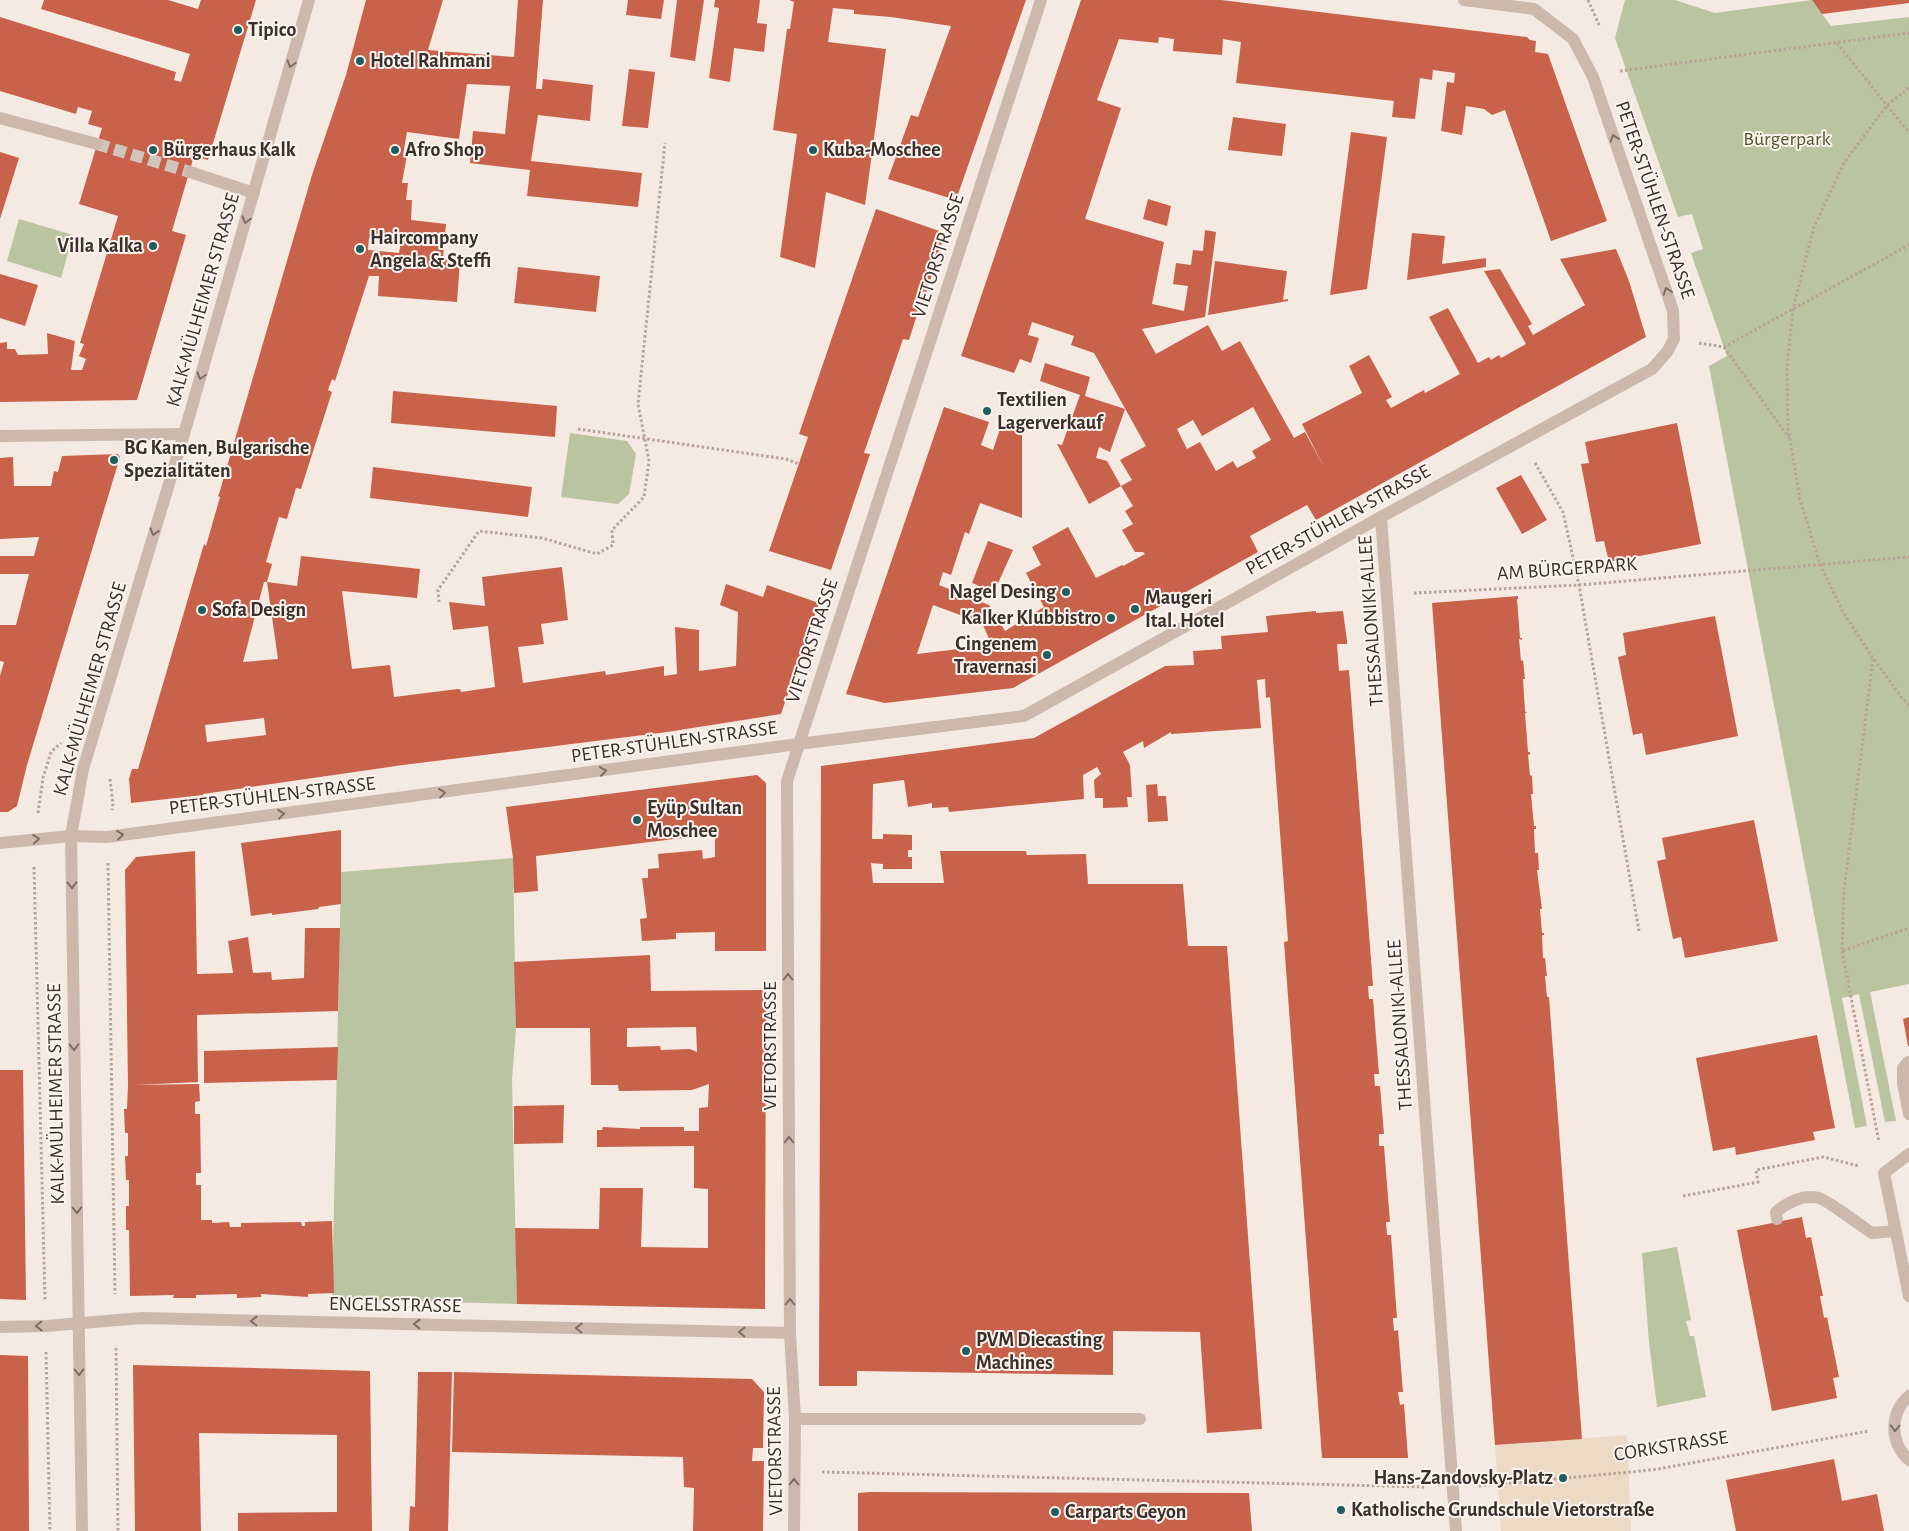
<svg xmlns="http://www.w3.org/2000/svg" width="1909" height="1531" font-family="'Alegreya Sans',sans-serif">
  <rect width="100%" height="100%" fill="#f4eae1"/>
  <g fill="#bac4a0">
    <path d="M1625,0H1675L1715,13L1812,0L1831,26L1909,17V984L1870,992L1896,1121L1885,1122L1859,994L1842,998L1867,1126L1855,1128L1709,366L1727,356L1691,253L1703,249L1692,214L1678,217L1615,38Z"/>
    <path d="M19,219L73,235L61,278L7,261Z"/>
    <path d="M570,433L627,441L636,454L629,494L618,504L561,497Z"/>
    <path d="M513,858L516,1028L512,1080L517,1304L332,1299L341,872Z"/>
    <path d="M1677,1247L1691,1320L1686,1321L1690,1336H1694L1706,1397L1657,1407L1649,1342L1642,1253Z"/>
  </g>
  <path fill="#ecdac7" d="M1627,1435L1631,1531H1501L1495,1445Z"/>
  <g fill="#c9624a" fill-rule="evenodd">
    <path d="M44,0H168L198,9L201,0H256L208,160L194,156L172,231L186,235L137,400L0,402V343L7,342V349H15L18,355L48,354L47,333L75,341L71,370H82L86,359L79,356L84,344L80,343L118,216L79,204L102,128L88,124L92,111L78,107L76,114L0,91V17L176,72L174,80L181,82L190,54L41,9Z"/>
    <path d="M366,0H443L428,50L514,57L518,0H543L536,89H542L543,79L593,85L590,121L538,115L531,161L642,173L638,207L527,196L530,170L470,163L473,131L505,134L510,86L467,84L459,139L407,132L403,155H407L402,183H408L406,200H412L411,220L446,224L443,258L460,261L457,302L378,296L379,276H369L335,381L332,379L328,390L332,392L301,489L296,488L287,519L279,517L266,562L272,564L267,582L297,586L301,556L420,569L417,598L342,591L352,669L390,665L394,697L458,689H460L461,692L495,687L488,626L453,630L449,602L485,606L482,577L562,567L568,620L541,624L544,644L518,647L523,683L605,671L606,675L664,666V676L677,674L675,627L699,630V671L736,666L738,612L720,605L726,584L763,597L767,585L819,603L781,714L667,732L403,765L203,794V795L131,803L129,779L132,769H138L204,544L206,546L220,497L218,496L219,494L312,175L346,75ZM369,238L401,242L399,253L368,250ZM264,582H267L278,659L243,662ZM264,718L266,735L207,742L205,725Z"/>
    <path d="M628,0H664L661,19L626,15Z"/>
    <path d="M677,0H704L695,61L670,57Z"/>
    <path d="M715,0H760L757,23L767,24L764,52L734,48L730,82L709,78L719,8L714,7Z"/>
    <path d="M789,0H1026L956,200L888,179L911,115L918,117L951,26L891,17L854,14V10L833,8L828,42L886,49L865,205L826,192L815,268L780,257L797,134L773,130L787,29H790L794,2Z"/>
    <path d="M1081,0H1221L1527,37L1530,40L1536,41L1535,52L1548,54L1607,221L1551,241L1505,110L1492,115L1484,109L1466,106L1462,135L1441,131L1447,82L1454,83L1455,73L1433,70L1432,80L1420,78L1415,119L1392,117L1394,101L1236,83L1241,42L1223,39L1222,55L1173,51L1174,39L1159,37L1158,43L1119,39L1097,100L1121,108L1085,219L1164,242L1152,304L1184,311L1188,286L1173,284L1176,263L1191,265L1193,250L1203,251L1205,230L1216,232L1205,317L1142,329L1156,354L1208,325L1222,351L1240,341L1294,438L1305,432L1325,469L1302,424L1362,393L1349,366L1369,355L1392,397L1386,400L1391,408L1424,390L1425,393L1460,374L1429,317L1448,308L1478,363L1489,357L1491,360L1499,355L1501,358L1526,344L1484,271L1500,269L1532,324L1528,326L1533,335L1585,305L1560,259L1616,249L1629,281L1646,337L1316,520L1307,505L1250,536L1258,552L1013,688L885,703L846,694L944,407L989,422L981,445L993,450L1001,426L1022,433V518L980,503L969,534L965,532L951,575L943,572L939,585L989,605L1005,631L1044,607L1026,573L1041,565L1032,547L1068,527L1096,578L1122,565L1123,566L1145,554L1143,552H1135L1122,530L1133,524L1125,511L1133,506L1121,486L1132,480L1120,460L1146,446L1094,353L1071,345L1074,336L1032,322L1028,335L1039,338L1031,363L1020,359L1014,373L961,356ZM1253,407L1271,440L1252,451L1256,458L1237,468L1233,461L1216,471L1200,442L1187,449L1177,429L1193,420L1202,436ZM933,605L982,623L992,645L917,654Z"/>
    <path d="M1812,0H1909V3L1822,14Z"/>
    <path d="M629,69L655,72L648,128L622,126Z"/>
    <path d="M1233,117L1286,124L1282,156L1228,150Z"/>
    <path d="M1351,132L1387,137L1367,289L1330,295Z"/>
    <path d="M0,152L19,158L0,219Z"/>
    <path d="M1148,199L1171,206L1167,226L1143,219Z"/>
    <path d="M876,209L945,233L923,303L921,302L909,340L903,339L864,453L870,454L831,570L769,551L808,437L799,434Z"/>
    <path d="M1412,233L1445,236L1442,264L1486,258V267L1407,280Z"/>
    <path d="M1215,261L1287,271L1283,300L1288,299V301L1208,315Z"/>
    <path d="M518,267L600,276L596,312L514,303Z"/>
    <path d="M0,274L38,285L25,326L0,318Z"/>
    <path d="M1045,363L1090,377L1085,396L1125,409L1110,452L1099,447L1096,458L1107,461L1121,486L1089,504L1057,444L1062,445L1080,395L1040,381Z"/>
    <path d="M393,391L557,406L555,437L391,423Z"/>
    <path d="M1677,423L1701,544L1609,562L1604,541L1596,542L1581,464L1589,463L1585,442Z"/>
    <path d="M118,454L120,457L27,765L17,806L8,812H0V676L4,662L0,661V625H16L29,574H0V556H34L39,537L0,539V458L13,457L14,486H51L54,471L58,472L62,456Z"/>
    <path d="M373,467L532,487L528,517L370,498Z"/>
    <path d="M1521,475L1547,520L1522,534L1496,488Z"/>
    <path d="M988,541L1013,550L994,592L972,583Z"/>
    <path d="M1518,596V599H1517L1520,638H1522V640L1519,639L1521,661L1523,660L1525,679H1523L1525,711L1527,713H1525L1528,752H1530V754L1528,755L1530,775L1532,776L1533,794H1531L1534,826H1536V829H1534L1535,853H1538L1539,870H1537L1542,909H1540L1542,933H1544V935H1542L1543,958H1545L1547,976H1545L1547,997H1549L1582,1439L1495,1445L1432,603Z"/>
    <path d="M1316,611V613L1343,611L1347,641V644H1337L1339,671L1349,670L1373,986H1368L1369,999H1373L1379,1074H1374L1375,1086H1380L1384,1134H1379V1146H1384L1390,1222H1386L1387,1235H1391L1397,1318H1393L1394,1331L1398,1330L1403,1392H1398L1400,1405L1404,1404L1408,1458H1322L1284,942L1288,941L1270,697L1266,698L1265,679L1257,680L1261,728L1171,734V732L1144,748L1143,741L1123,752L1130,765L1132,797H1127L1128,807L1103,808V798H1095L1094,780L1101,774L1097,767L1083,775L1084,799L949,812L948,807L932,808V803L908,807L904,780L873,784L872,839H883V834L912,835V850H908V857H912V869H883V864L871,863L873,883H944L940,851H1026L1027,855L1086,854L1088,884H1183L1188,946H1227L1262,1429L1207,1433L1200,1332L1113,1331V1375L857,1371V1386H819L821,766L1034,738L1165,666L1194,665L1193,651L1222,649L1221,636L1268,632L1266,616Z"/>
    <path d="M1715,616L1738,736L1646,755L1642,733L1633,735L1618,657L1626,655L1623,633Z"/>
    <path d="M757,775L766,783V951H715V932L676,933V939L642,941L640,919L647,918L642,878H648V869L659,868L658,854L702,850L703,859L715,857V834L536,856L538,891L514,893L513,858L506,807Z"/>
    <path d="M1157,784L1158,796H1166L1168,821L1148,822L1146,785Z"/>
    <path d="M1754,820L1778,941L1685,958L1681,937L1673,939L1657,861L1666,859L1662,838Z"/>
    <path d="M341,830V904L319,907L318,909L272,915V913L251,916L241,843Z"/>
    <path d="M195,851L197,974L233,973L228,941L248,937L253,973L271,972L272,980L304,978L305,928H340L338,1011L197,1015L198,1082L135,1085L199,1084L200,1101L195,1102V1114H200L201,1173H196V1185H201V1220H212V1223L229,1222L230,1227H241V1223L301,1222L302,1226H305V1222L332,1221L334,1293L308,1294V1297L261,1294V1297L237,1298V1294L196,1295V1298H173L174,1295L130,1296L129,1230H126V1206H129V1180H126L125,1156H128V1133H125L124,1109H127L128,1085L125,870L136,857Z"/>
    <path d="M650,955L651,991L766,990L765,1309L517,1304L515,1228L599,1229L600,1188H643L641,1247L708,1248V1189L694,1188V1146L597,1147V1130H602L603,1127L640,1129V1127H684V1131H699V1108L708,1107L709,1084L692,1090L619,1091L618,1085H591L590,1028H516L514,962ZM696,1027L697,1052L690,1049L661,1050L660,1046L627,1047V1028Z"/>
    <path d="M1909,1017V1046H1908L1903,1019Z"/>
    <path d="M1817,1035L1835,1128L1813,1132L1815,1140L1736,1155L1735,1147L1713,1151L1696,1058Z"/>
    <path d="M338,1047L337,1080L204,1083V1051Z"/>
    <path d="M0,1070H23L26,1300L0,1299Z"/>
    <path d="M564,1105L563,1143L514,1144V1106Z"/>
    <path d="M1802,1217L1806,1238L1811,1237L1823,1296H1820L1824,1318L1827,1317L1839,1377L1833,1378L1837,1398L1772,1411L1737,1230Z"/>
    <path d="M0,1355L28,1356L29,1531H0Z"/>
    <path d="M133,1365L370,1371L372,1531H238V1513L337,1512V1435L199,1433L201,1531H135Z"/>
    <path d="M418,1372H452L448,1531H409L410,1506L415,1507Z"/>
    <path d="M454,1372L752,1379L764,1392L763,1448H753L752,1461H764L763,1531H693L694,1488L684,1487L683,1457L452,1452Z"/>
    <path d="M1834,1459L1842,1501L1877,1494L1884,1531H1736L1726,1480Z"/>
    <path d="M870,1492L1249,1493L1252,1531H858V1493Z"/>
  </g>
  <g fill="none" stroke-linecap="round" stroke-linejoin="round">
    <path stroke="#cfc5bd" stroke-width="12" stroke-dasharray="12 6" stroke-linecap="butt" d="M97,144L190,172"/>
    <g stroke="#b9a396" stroke-width="3" stroke-dasharray="2.5 2.5" stroke-linecap="butt">
      <path d="M1588,0L1600,27"/>
      <path d="M1837,43L1909,133"/>
      <path d="M1620,71L1909,33"/>
      <path d="M1909,88L1887,105L1844,163L1814,227L1793,309L1787,367L1788,428L1800,499L1817,555L1824,573L1843,612L1873,658L1902,698L1909,705"/>
      <path d="M1699,343L1724,347L1909,245"/>
      <path d="M1724,347L1789,438"/>
      <path d="M578,429L786,459L799,464"/>
      <path d="M1535,463L1563,512L1579,585L1639,931"/>
      <path d="M1414,593L1579,585L1909,557"/>
      <path d="M439,602L438,590L479,531L542,538L597,554L613,545L612,530L644,497L649,461L638,404L665,143"/>
      <path d="M1873,659L1844,890L1842,951L1909,928"/>
      <path d="M110,779L113,804L112,810"/>
      <path d="M38,813L43,778L51,752L61,743"/>
      <path d="M108,863L115,1294"/>
      <path d="M34,867L45,1300"/>
      <path d="M1842,951L1879,1142"/>
      <path d="M1683,1196L1758,1182L1756,1170L1823,1157L1859,1166"/>
      <path d="M116,1348L118,1531"/>
      <path d="M46,1352L50,1531"/>
      <path d="M822,1472L1425,1487"/>
      <path d="M1479,1486L1652,1470L1869,1431"/>
    </g>
    <g stroke="#cdb9ac" stroke-width="12">
      <path d="M0,118L97,144"/>
      <path d="M190,172L254,193"/>
      <path d="M0,436L184,434"/>
      <path d="M1381,517L1456,1531"/>
      <path d="M0,843L71,836L107,837L798,744L1024,716L1381,517L1652,369L1667,352L1674,339L1673,311L1593,77L1573,39L1534,9L1464,0"/>
      <path d="M1908,1062L1903,1068V1083L1909,1114"/>
      <path d="M1909,1154L1884,1173L1909,1296"/>
      <path d="M1777,1219L1776,1212C1788,1202 1803,1194 1819,1198C1829,1201 1861,1226 1872,1233L1895,1231"/>
      <path d="M0,1327L46,1326L142,1318L790,1333"/>
      <path d="M1909,1396C1889,1413 1890,1443 1909,1460"/>
      <path d="M795,1419H1140"/>
      <path d="M82,1531L71,836L83,769L184,434L309,0"/>
      <path d="M794,1531L795,1419L790,1333L787,781L1041,0"/>
    </g>
  </g>
  <defs><path id="oneway-chevron" d="M-2-3.5L2.5 0L-2 3.5" fill="none" stroke-width="1.6" stroke-linecap="round" stroke-linejoin="round" transform="scale(1.25)"/></defs>
  <g stroke="#7d6d65">
    <use href="#oneway-chevron" transform="translate(291 64) rotate(106)"/>
    <use href="#oneway-chevron" transform="translate(1614 138) rotate(-109)"/>
    <use href="#oneway-chevron" transform="translate(246 220) rotate(106)"/>
    <use href="#oneway-chevron" transform="translate(1667 291) rotate(-109)"/>
    <use href="#oneway-chevron" transform="translate(201 376) rotate(106)"/>
    <use href="#oneway-chevron" transform="translate(154 532) rotate(107)"/>
    <use href="#oneway-chevron" transform="translate(603 771) rotate(-8)"/>
    <use href="#oneway-chevron" transform="translate(442 793) rotate(-7)"/>
    <use href="#oneway-chevron" transform="translate(281 814) rotate(-7)"/>
    <use href="#oneway-chevron" transform="translate(120 835) rotate(-7)"/>
    <use href="#oneway-chevron" transform="translate(36 839) rotate(-5)"/>
    <use href="#oneway-chevron" transform="translate(72 885) rotate(89)"/>
    <use href="#oneway-chevron" transform="translate(788 977) rotate(-90)"/>
    <use href="#oneway-chevron" transform="translate(74 1047) rotate(89)"/>
    <use href="#oneway-chevron" transform="translate(789 1140) rotate(-90)"/>
    <use href="#oneway-chevron" transform="translate(77 1210) rotate(89)"/>
    <use href="#oneway-chevron" transform="translate(790 1302) rotate(-90)"/>
    <use href="#oneway-chevron" transform="translate(254 1321) rotate(-179)"/>
    <use href="#oneway-chevron" transform="translate(417 1324) rotate(-179)"/>
    <use href="#oneway-chevron" transform="translate(39 1326) rotate(179)"/>
    <use href="#oneway-chevron" transform="translate(579 1328) rotate(-179)"/>
    <use href="#oneway-chevron" transform="translate(742 1332) rotate(-179)"/>
    <use href="#oneway-chevron" transform="translate(79 1372) rotate(89)"/>
    <use href="#oneway-chevron" transform="translate(1895 1428) rotate(91)"/>
    <use href="#oneway-chevron" transform="translate(794 1482) rotate(-90)"/>
  </g>
  <g fill="#1e5e5e" stroke="#fbf4ee" stroke-width="2">
    <circle cx="238" cy="30" r="5"/>
    <circle cx="360" cy="61" r="5"/>
    <circle cx="153" cy="150" r="5"/>
    <circle cx="395" cy="150" r="5"/>
    <circle cx="813" cy="150" r="5"/>
    <circle cx="153" cy="246" r="5"/>
    <circle cx="360" cy="249" r="5"/>
    <circle cx="987" cy="411" r="5"/>
    <circle cx="114" cy="460" r="5"/>
    <circle cx="1066" cy="592" r="5"/>
    <circle cx="1135" cy="609" r="5"/>
    <circle cx="202" cy="610" r="5"/>
    <circle cx="1111" cy="618" r="5"/>
    <circle cx="1047" cy="655" r="5"/>
    <circle cx="637" cy="820" r="5"/>
    <circle cx="966" cy="1351" r="5"/>
    <circle cx="1563" cy="1478" r="5"/>
    <circle cx="1341" cy="1510" r="5"/>
    <circle cx="1055" cy="1512" r="5"/>
  </g>
  <g text-anchor="middle" dominant-baseline="central" stroke-width="4" stroke-linejoin="round" paint-order="stroke">
    <g font-size="20" font-weight="bold" fill="#3b2f2b" stroke="#fbf4ee" text-anchor="start">
      <text x="248" y="30">Tipico</text>
      <text x="370" y="61">Hotel Rahmani</text>
      <text x="163" y="150">Bürgerhaus Kalk</text>
      <text x="405" y="150">Afro Shop</text>
      <text x="823" y="150">Kuba-Moschee</text>
      <text x="370" y="238">Haircompany<tspan x="370" dy="23">Angela &amp; Steffi</tspan></text>
      <text x="143" y="246" text-anchor="end">Villa Kalka</text>
      <text x="997" y="400">Textilien<tspan x="997" dy="23">Lagerverkauf</tspan></text>
      <text x="124" y="448">BG Kamen, Bulgarische<tspan x="124" dy="23">Spezialitäten</tspan></text>
      <text x="1056" y="592" text-anchor="end">Nagel Desing</text>
      <text x="1145" y="598">Maugeri<tspan x="1145" dy="23">Ital. Hotel</tspan></text>
      <text x="212" y="610">Sofa Design</text>
      <text x="1101" y="618" text-anchor="end">Kalker Klubbistro</text>
      <text x="1037" y="644" text-anchor="end">Cingenem<tspan x="1037" dy="23">Travernasi</tspan></text>
      <text x="647" y="808">Eyüp Sultan<tspan x="647" dy="23">Moschee</tspan></text>
      <text x="976" y="1340">PVM Diecasting<tspan x="976" dy="23">Machines</tspan></text>
      <text x="1553" y="1478" text-anchor="end">Hans-Zandovsky-Platz</text>
      <text x="1351" y="1510">Katholische Grundschule Vietorstraße</text>
      <text x="1065" y="1512">Carparts Geyon</text>
    </g>
    <g font-size="20" fill="#4c5a2d" stroke="#fbf4ee">
      <text x="1787" y="139">Bürgerpark</text>
    </g>
    <g font-size="20" fill="#3b2f2b" stroke="#fbf4ee">
      <text transform="translate(1655 200) rotate(71)">PETER-STÜHLEN-STRASSE</text>
      <text transform="translate(938 256) rotate(-72)">VIETORSTRASSE</text>
      <text transform="translate(203 300) rotate(-74)">KALK-MÜLHEIMER STRASSE</text>
      <text transform="translate(1338 520) rotate(-29)">PETER-STÜHLEN-STRASSE</text>
      <text transform="translate(1567 569) rotate(-4)">AM BÜRGERPARK</text>
      <text transform="translate(1371 621) rotate(-94)">THESSALONIKI-ALLEE</text>
      <text transform="translate(812 641) rotate(-72)">VIETORSTRASSE</text>
      <text transform="translate(90 689) rotate(-74)">KALK-MÜLHEIMER STRASSE</text>
      <text transform="translate(674 742) rotate(-8)">PETER-STÜHLEN-STRASSE</text>
      <text transform="translate(272 796) rotate(-7)">PETER-STÜHLEN-STRASSE</text>
      <text transform="translate(1400 1025) rotate(-94)">THESSALONIKI-ALLEE</text>
      <text transform="translate(770 1046) rotate(-90)">VIETORSTRASSE</text>
      <text transform="translate(56 1094) rotate(-91)">KALK-MÜLHEIMER STRASSE</text>
      <text transform="translate(395 1305) rotate(1)">ENGELSSTRASSE</text>
      <text transform="translate(1671 1446) rotate(-9)">CORKSTRASSE</text>
      <text transform="translate(775 1451) rotate(-91)">VIETORSTRASSE</text>
    </g>
  </g>
</svg>
